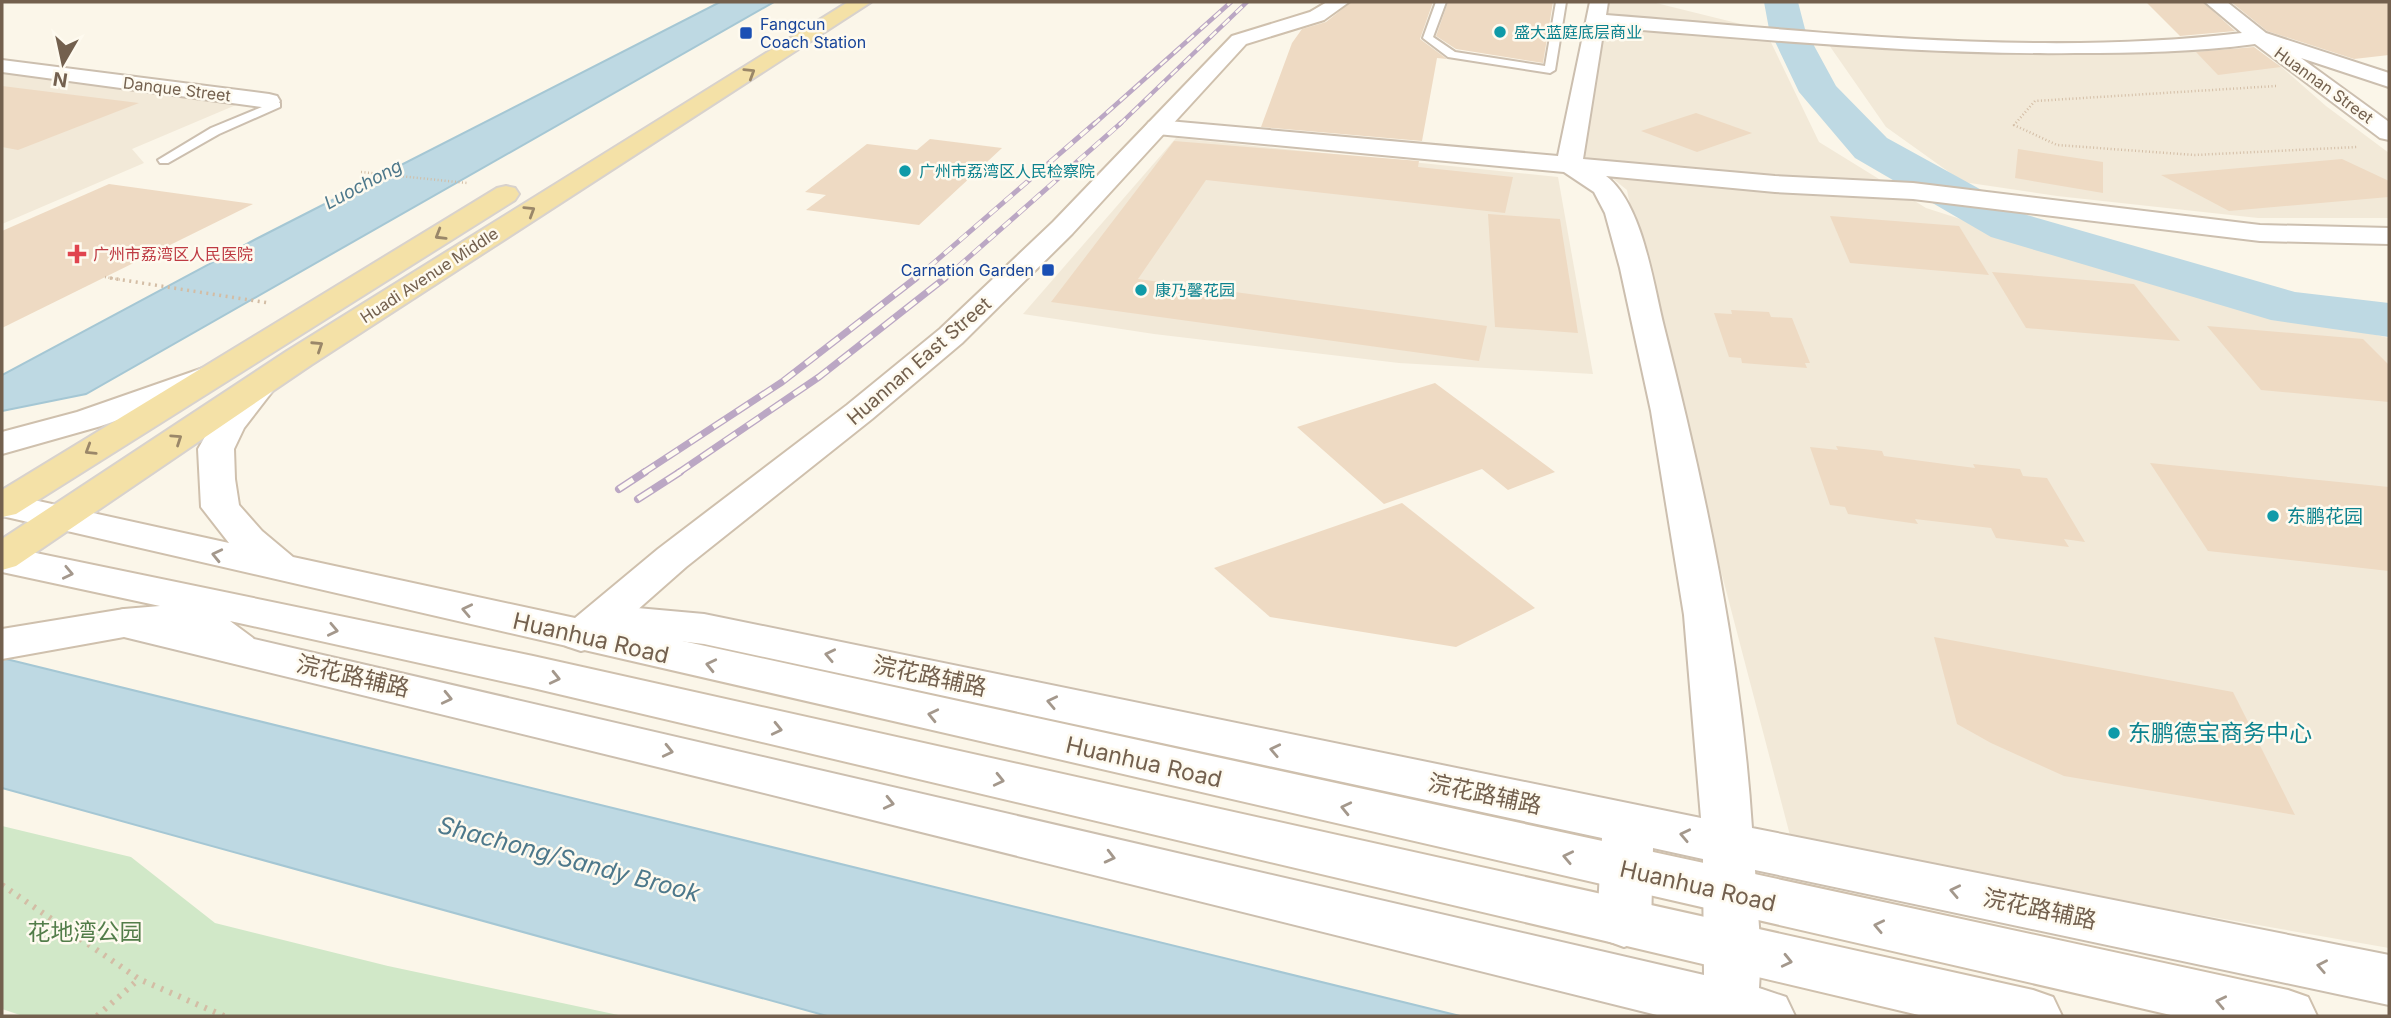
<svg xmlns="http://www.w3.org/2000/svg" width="2391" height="1018" font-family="Inter,'Noto Sans SC',sans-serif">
  <rect width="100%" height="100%" fill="#fbf6e9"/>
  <g fill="#f2e9d8">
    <path d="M1600,2H1652L1765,30L1819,142L1926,208L2176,288L2389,338V948L1792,843L1646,284L1627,190L1581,153Z"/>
    <path d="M1829,45L2020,55L2197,46L2278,64L2326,106L2389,153V218H2258L2057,196L1963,182L1886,127Z"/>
    <path d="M2,67L78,76L243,102L132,149L144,163L2,224Z"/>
    <path d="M1176,138L1558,177L1593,374L1399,363L1154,334L1023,314Z"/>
  </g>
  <path fill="#d1e8c8" d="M2,826L131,857L215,923L388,966L623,1016H23L2,1009Z"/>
  <g fill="#bed9e3" stroke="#a5c7d4" stroke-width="2">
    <path d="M720,2H774L86,394L2,411V375L256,239Z"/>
    <path d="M2,658L1460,1016H827L2,788Z"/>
  </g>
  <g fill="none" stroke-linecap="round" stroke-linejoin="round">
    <path fill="#bed9e3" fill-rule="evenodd" d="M1764,2H1798L1805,29L1836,86L1887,138L2027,215L2295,292L2389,303V337L2271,320L1991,237L1855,158L1799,92L1769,29Z"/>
  </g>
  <g fill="#eedac3">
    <path d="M1351,2H1433L1420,39L1447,59L1437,58L1422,141L1261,127L1292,43L1302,29L1326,22Z"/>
    <path d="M1448,2H1553L1543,63L1456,49L1436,36Z"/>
    <path d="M2146,2H2203L2235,31L2180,36Z"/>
    <path d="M2231,2H2389V55L2354,59L2267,31Z"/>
    <path d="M2254,47L2281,67L2218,75L2196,52Z"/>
    <path d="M2,86L139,103L18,150L2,147Z"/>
    <path d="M1696,113L1752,133L1697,152L1641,131Z"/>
    <path d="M930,139L1002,148L919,225L806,210L826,195L805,192L867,144L917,150Z"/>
    <path d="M1174,141L1419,161L1418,167L1513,177L1505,213L1206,180L1138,279L1487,326L1479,361L1051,302Z"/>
    <path d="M2018,149L2103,162V193L2015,178Z"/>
    <path d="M2342,159L2389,181V197L2229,211L2161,175Z"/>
    <path d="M109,184L253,204L2,328V231Z"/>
    <path d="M1488,214L1560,219L1578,333L1495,327Z"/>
    <path d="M1830,216L1959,226L1989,275L1850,263Z"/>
    <path d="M1992,272L2134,284L2180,341L2026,328Z"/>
    <path d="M1731,310L1769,312L1771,317L1792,318L1810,363H1805L1807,368L1742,363L1741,358L1729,357L1714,313L1732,314Z"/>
    <path d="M2207,326L2363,339L2389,365V402L2261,390Z"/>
    <path d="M1435,383L1555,472L1508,490L1482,469L1384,504L1297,427Z"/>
    <path d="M1836,446L1882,451L1884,456L1975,468L1973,464L2020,469L2023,476L2047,478L2085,542L2064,539L2069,547L1996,538L1991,528L1915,519L1918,524L1848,514L1845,507L1830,505L1810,447L1838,450Z"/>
    <path d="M2150,463L2389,487V571L2208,551Z"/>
    <path d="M1402,503L1535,608L1456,647L1270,617L1214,568Z"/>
    <path d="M1934,637L2233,692L2295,815L2064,776L1991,743L1957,724Z"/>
  </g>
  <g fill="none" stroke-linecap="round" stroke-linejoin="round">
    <g stroke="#ccbfaf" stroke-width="4">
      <g id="lane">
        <path d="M1436,2H1446L1433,37L1455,52L1545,66L1556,2H1566L1555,70L1550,73L1448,57L1423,38Z"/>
        <path d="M269,98L280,103V107L219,134L168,163H160L158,160L211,128L267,105L263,101Z"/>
      </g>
    </g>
    <g stroke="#ccbfaf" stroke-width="4">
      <g id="street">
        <path d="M1590,2H1608L1606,15C1816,31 2032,58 2242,33L2205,2H2227L2266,33L2389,73V87L2301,58L2389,122V140L2380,138L2255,44C2196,52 2135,53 2075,53C1918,55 1761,39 1604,27L1583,159L1775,176L1913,183L2260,225L2389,228V244L2260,241L1913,199L1775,192L1606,176C1643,204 1653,284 1664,327C1706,492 1741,658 1752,828L2389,955V1005L1755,870L1761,955L1759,988L1786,997L1795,1016H1661L740,787L124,637L109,633L103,623L109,613L124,609L1704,975L1703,859L1653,848L1651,924L1643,940L1624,947L1605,940L1597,924L1602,838L704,644L637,636L581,651L566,646L559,636L566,626L637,608L704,614L1701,818L1684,615L1651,411L1620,268L1605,213L1594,192L1564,172L1157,134L1149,132L1145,127L1149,122L1157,120L1558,156Z"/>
        <path d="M2,60L269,94L277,96L280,101L277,106L269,108L2,72Z"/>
      </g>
    </g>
    <g stroke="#cfc0ad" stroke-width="4">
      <g id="secondary">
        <path d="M1327,2H1349L1324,20L1246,44L1072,234L962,343L872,419L686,567L618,627L2288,990L2308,997L2317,1016H2175L2,516V493L229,543L201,507L198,449L215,419L249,377L261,374L273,377L278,384L244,428L234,449L235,479L239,505L262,531L293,557L575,618L658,549L847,405L940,329L1053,222L1232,36L1310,12Z"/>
        <path d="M209,366L221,369L226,376L221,383L101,426L2,454V432L77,412Z"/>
        <path d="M2,546L533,656L2033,990L2053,997L2062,1016H1923L533,688L230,621L253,638L259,649L253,660L237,664L221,660L184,633L124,637L2,659V629L124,609L160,606L2,572Z"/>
      </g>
    </g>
    <g stroke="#d8d2cd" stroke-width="4">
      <g id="primary">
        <path d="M848,2H871L311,365L16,566L2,570V539L287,351Z"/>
        <path d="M506,186L515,188L519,194L515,200L16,514L2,517V490L497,188Z"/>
      </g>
    </g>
    <g stroke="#d3bda5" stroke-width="2.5" stroke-dasharray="1 2.5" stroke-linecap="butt">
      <path d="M2276,86L2035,101L2014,125L2057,145L2195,155L2357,147"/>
      <path d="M361,172L467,183"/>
      <path d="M105,277L122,280"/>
    </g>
    <path stroke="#d3bda5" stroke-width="3.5" stroke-dasharray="2 4.5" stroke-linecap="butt" d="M110,278L269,303"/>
    <g stroke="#d3bda5" stroke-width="6" stroke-dasharray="2.5 7" stroke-linecap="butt">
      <path d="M2,885L139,979L224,1016"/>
      <path d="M97,1016L139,979"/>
    </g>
    <use href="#lane" fill="#fff" fill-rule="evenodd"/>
    <use href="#street" fill="#fff" fill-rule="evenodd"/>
    <use href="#secondary" fill="#fff" fill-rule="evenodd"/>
    <use href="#primary" fill="#f4e1a7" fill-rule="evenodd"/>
    <g stroke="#bba7c4" stroke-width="4.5">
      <g id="rail-far3">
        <path d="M1093,125L1231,2"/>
        <path d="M1119,125L1247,2"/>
      </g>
    </g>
    <g stroke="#bba7c4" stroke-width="5">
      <g id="rail-far2">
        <path d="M914,280L1095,123"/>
        <path d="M943,280L1121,123"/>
      </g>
    </g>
    <g stroke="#bba7c4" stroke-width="7">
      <g id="rail-far1">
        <path d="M643,473L782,382L916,278"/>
        <path d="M678,473L819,377L945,278"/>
      </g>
    </g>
    <g stroke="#bba7c4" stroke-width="8">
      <g id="rail">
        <path d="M619,489L645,472"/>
        <path d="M638,499L680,472"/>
      </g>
    </g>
    <use href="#rail-far3" stroke="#fefaef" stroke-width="2.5" stroke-dasharray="9" stroke-linecap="butt"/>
    <use href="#rail-far2" stroke="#fefaef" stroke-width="3.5" stroke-dasharray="10" stroke-linecap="butt"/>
    <use href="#rail-far1" stroke="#fefaef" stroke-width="4.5" stroke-dasharray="14" stroke-linecap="butt"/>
    <use href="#rail" stroke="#fefaef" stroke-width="5" stroke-dasharray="17" stroke-linecap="butt"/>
  </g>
  <defs><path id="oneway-chevron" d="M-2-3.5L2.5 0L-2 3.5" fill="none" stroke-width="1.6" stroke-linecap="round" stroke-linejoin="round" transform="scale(1.75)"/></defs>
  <g stroke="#9a8769">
    <use href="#oneway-chevron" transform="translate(750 73) rotate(-32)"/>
    <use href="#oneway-chevron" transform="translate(530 211) rotate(-32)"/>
    <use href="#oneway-chevron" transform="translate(440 235) rotate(149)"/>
    <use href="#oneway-chevron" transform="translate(318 346) rotate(-33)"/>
    <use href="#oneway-chevron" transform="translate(177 439) rotate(-34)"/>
    <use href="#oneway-chevron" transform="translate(90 450) rotate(148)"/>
  </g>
  <g stroke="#a4988c">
    <use href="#oneway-chevron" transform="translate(217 555) rotate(-167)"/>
    <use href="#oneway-chevron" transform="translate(68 573) rotate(12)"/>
    <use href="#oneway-chevron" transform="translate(467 610) rotate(-168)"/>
    <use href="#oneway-chevron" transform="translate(333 630) rotate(12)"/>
    <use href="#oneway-chevron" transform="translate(830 655) rotate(-168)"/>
    <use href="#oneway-chevron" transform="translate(711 665) rotate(-167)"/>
    <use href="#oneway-chevron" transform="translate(555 678) rotate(13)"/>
    <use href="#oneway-chevron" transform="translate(447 698) rotate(13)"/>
    <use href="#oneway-chevron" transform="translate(1052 702) rotate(-168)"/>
    <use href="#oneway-chevron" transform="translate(933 715) rotate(-167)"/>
    <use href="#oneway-chevron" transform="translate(777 729) rotate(13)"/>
    <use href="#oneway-chevron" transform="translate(1275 750) rotate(-168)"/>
    <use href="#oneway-chevron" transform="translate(668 751) rotate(13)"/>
    <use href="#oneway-chevron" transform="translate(999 780) rotate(13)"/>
    <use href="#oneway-chevron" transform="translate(889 803) rotate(13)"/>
    <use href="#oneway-chevron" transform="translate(1346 808) rotate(-167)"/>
    <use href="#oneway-chevron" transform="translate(1685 835) rotate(-168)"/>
    <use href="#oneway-chevron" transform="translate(1110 857) rotate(14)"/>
    <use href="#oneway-chevron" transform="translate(1568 857) rotate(-168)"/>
    <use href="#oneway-chevron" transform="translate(1955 891) rotate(-168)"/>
    <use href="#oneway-chevron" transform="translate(1879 926) rotate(-168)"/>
    <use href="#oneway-chevron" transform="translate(1787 961) rotate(13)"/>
    <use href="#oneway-chevron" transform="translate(2322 966) rotate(-169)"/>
    <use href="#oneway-chevron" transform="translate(2221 1002) rotate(-168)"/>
  </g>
  <g fill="#0f9aa8" stroke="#fefaef" stroke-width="2.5">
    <circle cx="1500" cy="32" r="7"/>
    <circle cx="905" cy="171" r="7"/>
    <circle cx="1141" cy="290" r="7"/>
    <circle cx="2273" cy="516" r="7"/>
    <circle cx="2114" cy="733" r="7"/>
  </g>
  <g fill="#1a4fb4" stroke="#fefaef" stroke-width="2.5">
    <rect x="739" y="26" width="14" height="14" rx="3.5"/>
    <rect x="1041" y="263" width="14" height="14" rx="3.5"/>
  </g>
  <path fill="#e0444e" stroke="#fefaef" stroke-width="2.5" d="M73.5 243.5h7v7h7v7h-7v7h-7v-7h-7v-7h7z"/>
  <g text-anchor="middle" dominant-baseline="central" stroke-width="5" stroke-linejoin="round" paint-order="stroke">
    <g font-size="16" fill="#164399" stroke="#fefaef" text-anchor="start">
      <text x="760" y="24">Fangcun<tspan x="760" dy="18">Coach Station</tspan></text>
      <text x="1034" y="270" text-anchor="end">Carnation Garden</text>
    </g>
    <g font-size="16" fill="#0d838f" stroke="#fefaef" text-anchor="start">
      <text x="1514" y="32">盛大蓝庭底层商业</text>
      <text x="919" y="171">广州市荔湾区人民检察院</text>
      <text x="1155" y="290">康乃馨花园</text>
    </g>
    <g font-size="16" fill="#73604e" stroke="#fefaef">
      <text transform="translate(2324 85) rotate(36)">Huannan Street</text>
      <text transform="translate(177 89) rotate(7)">Danque Street</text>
      <text transform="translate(429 275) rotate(-33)">Huadi Avenue Middle</text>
    </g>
    <g font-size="16" fill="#be3a42" stroke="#fefaef" text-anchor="start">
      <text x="93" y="254">广州市荔湾区人民医院</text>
    </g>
    <g font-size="18" font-style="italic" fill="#4d788b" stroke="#fefaef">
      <text transform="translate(363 184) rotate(-28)">Luochong</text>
    </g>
    <g font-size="19" fill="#73604e" stroke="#fefaef">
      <text transform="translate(919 361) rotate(-41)">Huannan East Street</text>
    </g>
    <g font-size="19" fill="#0d838f" stroke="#fefaef" text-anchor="start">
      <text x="2287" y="516">东鹏花园</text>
    </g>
    <g font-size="23" fill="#73604e" stroke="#fefaef">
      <text transform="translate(591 638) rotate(13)">Huanhua Road</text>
      <text transform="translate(353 676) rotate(13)">浣花路辅路</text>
      <text transform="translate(930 676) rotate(12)">浣花路辅路</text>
      <text transform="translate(1144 762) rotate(13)">Huanhua Road</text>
      <text transform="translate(1485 794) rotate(12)">浣花路辅路</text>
      <text transform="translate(1698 886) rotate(13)">Huanhua Road</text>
      <text transform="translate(2040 909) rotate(12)">浣花路辅路</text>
    </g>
    <g font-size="23" fill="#0d838f" stroke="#fefaef" text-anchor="start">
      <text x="2128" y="733">东鹏德宝商务中心</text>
    </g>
    <g font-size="23" fill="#537d4a" stroke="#fefaef">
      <text x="85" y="932">花地湾公园</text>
    </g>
    <g font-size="24" font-style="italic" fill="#4d788b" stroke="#fefaef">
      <text transform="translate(569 859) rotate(15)">Shachong/Sandy Brook</text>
    </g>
  </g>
  <rect width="2391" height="1018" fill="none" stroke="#73604e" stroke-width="7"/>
  <g transform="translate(63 63) rotate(189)" stroke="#fefaef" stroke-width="5" paint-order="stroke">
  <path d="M0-5L12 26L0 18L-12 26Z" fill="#73604e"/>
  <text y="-10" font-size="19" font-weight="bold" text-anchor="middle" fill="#73604e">N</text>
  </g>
</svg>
